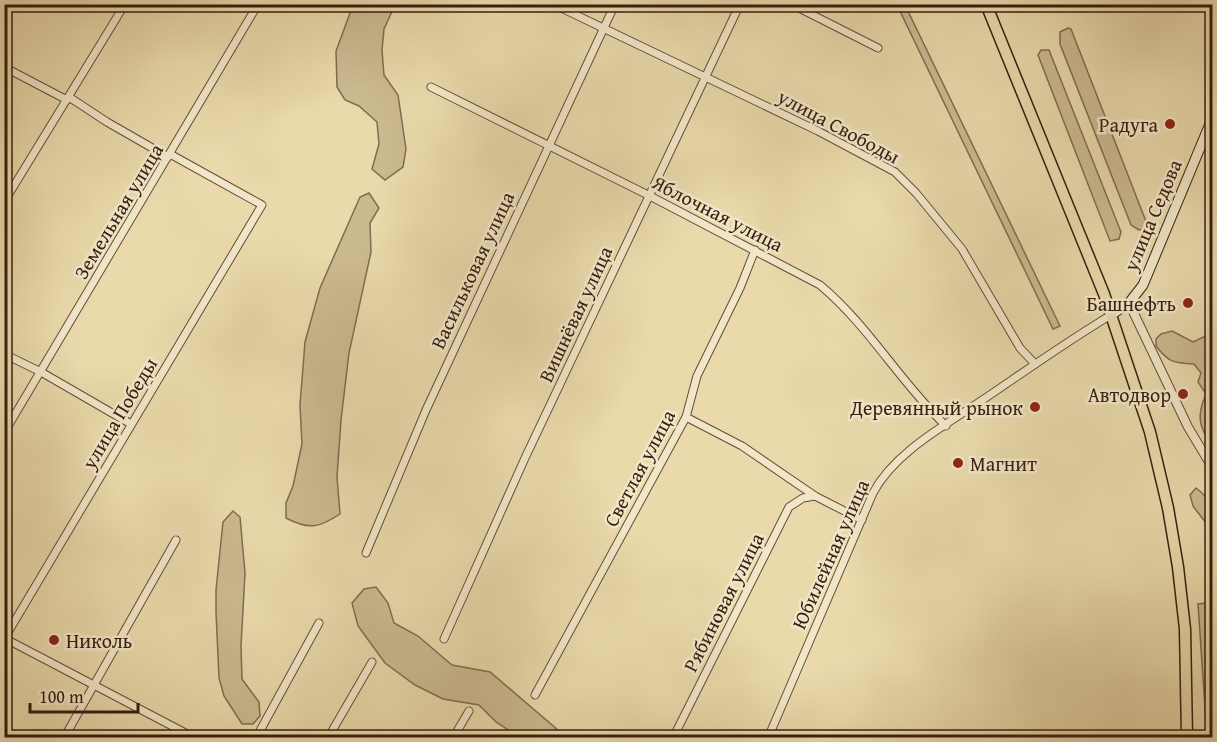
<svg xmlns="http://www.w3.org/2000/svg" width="1217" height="742" font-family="'Gentium Book Plus',serif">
  <rect width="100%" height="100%" fill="#e9d9ab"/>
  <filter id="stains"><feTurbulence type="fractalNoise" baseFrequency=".00333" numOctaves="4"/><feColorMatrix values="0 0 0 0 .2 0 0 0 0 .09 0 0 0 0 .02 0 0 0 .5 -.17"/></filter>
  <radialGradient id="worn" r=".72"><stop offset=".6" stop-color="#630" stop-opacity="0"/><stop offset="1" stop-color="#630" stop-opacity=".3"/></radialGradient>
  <g fill="#cbb990" stroke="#806c50" stroke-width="1.5">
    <path d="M353,5H395L384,29L382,50L384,75L398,95L406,149L403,167L385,180L372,169L379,144L377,122L359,106L345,100L337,87L336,51Z"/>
    <path d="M897,5H905L1060,326L1053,329Z"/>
    <path d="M1068,28L1071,29L1147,224L1144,229L1139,230L1131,225L1060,44V32Z"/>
    <path d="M1041,50H1049L1121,232L1119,239L1110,241L1038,55Z"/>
    <path d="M369,193L379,208L370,223L371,252L349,353L341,420L337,477L340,514C319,528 309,530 286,518V503L293,486L302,444L300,405L305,342L320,288L360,197Z"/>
    <path d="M1172,331L1193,342L1212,333V447C1199,426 1196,417 1206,394L1198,382L1201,373L1194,364C1174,363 1169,363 1156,346V339L1161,334Z"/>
    <path d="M1196,488C1213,500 1213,512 1212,531L1193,506L1190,495Z"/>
    <path d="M233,511L240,517L245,573L241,646L242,679L259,702L260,716L253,724H242L224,696L219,678L216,612V590L223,522Z"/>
    <path d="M376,587L388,603L394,623L418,636L452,665L490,672L558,730L577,737H519L496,722L479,705L443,699L415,685L385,663L358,626L352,603L364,589Z"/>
    <path d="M1207,603L1212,690V738L1207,737L1198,604Z"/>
  </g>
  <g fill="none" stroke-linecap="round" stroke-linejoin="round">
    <g stroke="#634d36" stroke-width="9">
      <g id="minor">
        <path d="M553,4L818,131L895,172L916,193L962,249L1020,348L1035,364"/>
        <path d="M791,4L878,48"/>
        <path d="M4,67L67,100"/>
        <path d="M431,87L650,196L820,285C868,325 900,382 946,426"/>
        <path d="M69,97L107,122L168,157"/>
        <path d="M4,202L125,4"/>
        <path d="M4,354L41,372L131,424"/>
        <path d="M686,417L742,446L815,496L862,520"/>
        <path d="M4,433L258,4"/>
        <path d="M366,553L426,410L615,4"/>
        <path d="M4,638L195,738"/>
        <path d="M4,639L262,205L170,154"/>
        <path d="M444,639L525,458L740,4"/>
        <path d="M535,695L686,417L697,376L740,288L755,250"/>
        <path d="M64,738L176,540"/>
        <path d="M256,738L319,623"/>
        <path d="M328,738L372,662"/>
        <path d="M453,738L469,711"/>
        <path d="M673,738L789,507L803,498L815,496"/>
        <path d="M768,738L873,493C894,453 944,426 981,401C1024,372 1066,342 1111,315"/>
      </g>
    </g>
    <g stroke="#634d36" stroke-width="10">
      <path id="tertiary" d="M1129,303L1188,427L1212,467"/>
    </g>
    <g stroke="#361e0f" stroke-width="11">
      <path id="secondary" d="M1111,315L1129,303L1143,285L1212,119"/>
    </g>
    <g stroke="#361e0f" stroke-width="13">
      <path id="primary" d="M986,4L1104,294L1150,432L1168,508L1178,567L1185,629L1187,738"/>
    </g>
    <use href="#minor" stroke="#f1e6c8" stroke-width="7"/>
    <use href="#tertiary" stroke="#f1e6c8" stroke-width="8"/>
    <use href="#secondary" stroke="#f1e6c8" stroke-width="9"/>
    <use href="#primary" stroke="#e9d9ab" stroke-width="10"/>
  </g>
  <g fill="#8f2418" stroke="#f1e6c8" stroke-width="2">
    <circle cx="1170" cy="124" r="6"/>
    <circle cx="1188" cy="303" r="6"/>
    <circle cx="1183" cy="394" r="6"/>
    <circle cx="1035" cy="407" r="6"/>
    <circle cx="958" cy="463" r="6"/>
    <circle cx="54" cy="640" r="6"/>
  </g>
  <g text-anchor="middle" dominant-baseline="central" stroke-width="5" stroke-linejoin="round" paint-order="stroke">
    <g font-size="20" fill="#361e0f" stroke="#f1e6c8" text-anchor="end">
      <text x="1158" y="124">Радуга</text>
      <text x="1176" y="303">Башнефть</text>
      <text x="1171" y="394">Автодвор</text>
      <text x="1023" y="407">Деревянный рынок</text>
      <text x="970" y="463" text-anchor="start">Магнит</text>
      <text x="66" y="640" text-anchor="start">Николь</text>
    </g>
    <g font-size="20" fill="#361e0f" stroke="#f1e6c8">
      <text transform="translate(839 126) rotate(28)">улица Свободы</text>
      <text transform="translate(118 211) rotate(-59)">Земельная улица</text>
      <text transform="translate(718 213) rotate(27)">Яблочная улица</text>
      <text transform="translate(1152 215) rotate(-67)">улица Седова</text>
      <text transform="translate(472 270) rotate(-65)">Васильковая улица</text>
      <text transform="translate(575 314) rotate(-65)">Вишнёвая улица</text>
      <text transform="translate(119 413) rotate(-59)">улица Победы</text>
      <text transform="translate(639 468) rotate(-62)">Светлая улица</text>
      <text transform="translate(830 554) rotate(-66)">Юбилейная улица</text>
      <text transform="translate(723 602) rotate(-63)">Рябиновая улица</text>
    </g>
  </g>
  <rect width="1217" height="742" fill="none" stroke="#e9d9ab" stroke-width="24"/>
  <rect x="6" y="6" width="1205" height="730" fill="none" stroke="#361e0f" stroke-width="3"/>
  <rect x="12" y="12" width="1193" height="718" fill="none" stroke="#361e0f" stroke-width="1.5"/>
  <path d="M30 703v9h108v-9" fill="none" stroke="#361e0f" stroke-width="3"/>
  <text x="39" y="703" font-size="18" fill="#361e0f" stroke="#f1e6c8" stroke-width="4.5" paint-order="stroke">100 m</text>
  <rect width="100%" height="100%" filter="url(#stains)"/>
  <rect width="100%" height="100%" fill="url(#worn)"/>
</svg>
